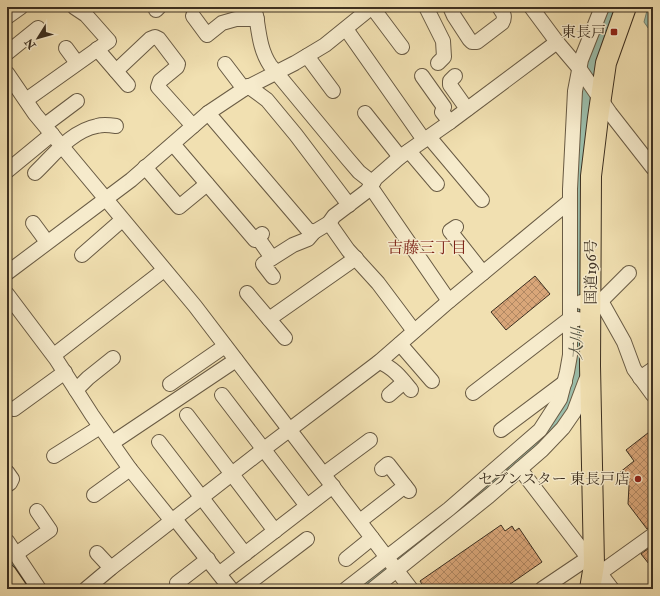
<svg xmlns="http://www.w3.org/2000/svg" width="660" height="596" font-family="'IM FELL Double Pica','Noto Serif JP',serif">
  <defs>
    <pattern id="water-ripples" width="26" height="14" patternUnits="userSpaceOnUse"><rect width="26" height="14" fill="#9bbdaa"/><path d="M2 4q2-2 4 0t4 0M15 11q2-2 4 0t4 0" fill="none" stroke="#809a8a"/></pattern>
    <pattern id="building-cross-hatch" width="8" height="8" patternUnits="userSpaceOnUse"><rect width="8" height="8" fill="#d9a679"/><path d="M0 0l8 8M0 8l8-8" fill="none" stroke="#b18863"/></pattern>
  </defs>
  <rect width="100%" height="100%" fill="#f1e0b1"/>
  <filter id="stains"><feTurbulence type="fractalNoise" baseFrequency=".005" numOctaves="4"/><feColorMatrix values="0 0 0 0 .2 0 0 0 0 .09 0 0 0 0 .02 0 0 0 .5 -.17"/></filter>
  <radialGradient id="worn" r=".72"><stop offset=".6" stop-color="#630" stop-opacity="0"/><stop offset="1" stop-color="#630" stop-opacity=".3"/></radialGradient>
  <path fill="url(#water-ripples)" stroke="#758473" d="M648,7H653V35L644,22Z"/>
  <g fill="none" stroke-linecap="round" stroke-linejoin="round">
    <g stroke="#9bbdaa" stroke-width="17">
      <path d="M7,556L29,589"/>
      <path d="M358,589L424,538L491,484L544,435L561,411L575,376L578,311V177L583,95L602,28L611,7"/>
    </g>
  </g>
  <g fill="url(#building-cross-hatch)" stroke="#3c2f20">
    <path d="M535,276L550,294L506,330L491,312Z"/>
    <path d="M653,429V527L647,529L628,504L629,486L619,473L634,461L626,450Z"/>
    <path d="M501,525L505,531L512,526L515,531L519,528L542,562L503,589H425L420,581Z"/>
    <path d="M653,545V569L641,554Z"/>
  </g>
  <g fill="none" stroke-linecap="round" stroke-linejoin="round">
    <g stroke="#695b44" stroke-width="16">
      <g id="minor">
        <path d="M245,7L256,15C259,33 260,50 270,65L347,158L359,172L373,183"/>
        <path d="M372,7L402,47"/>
        <path d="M426,7L443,41L444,57L438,63"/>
        <path d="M450,7L454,16L469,39L472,42H477L502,23C506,16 503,13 499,7"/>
        <path d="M531,7L557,42L579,68L610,113L653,168"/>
        <path d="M156,10L159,7"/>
        <path d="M193,16L207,35L222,23L236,19H257"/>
        <path d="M7,17L21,7"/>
        <path d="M346,29L424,140"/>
        <path d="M66,48L77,63"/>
        <path d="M97,49L128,85"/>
        <path d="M7,53L38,28"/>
        <path d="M307,56L333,91"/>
        <path d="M225,64L244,89"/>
        <path d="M116,71L150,39L155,37L159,39L178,64L177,67L160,81L158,87L193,126"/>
        <path d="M7,73L35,114L195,306L411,589"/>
        <path d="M422,76L444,107L442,112L450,122"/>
        <path d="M455,76L450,81V85L467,109"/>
        <path d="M248,86L267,100L296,135L349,205"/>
        <path d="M26,100L109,41L86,15L74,7"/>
        <path d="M208,113L308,230L314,232"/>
        <path d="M365,113L400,157"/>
        <path d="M45,125L77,101"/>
        <path d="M429,137L482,200"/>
        <path d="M173,144L255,240L262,234"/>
        <path d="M409,151L437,184"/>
        <path d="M145,167L179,207L207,184"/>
        <path d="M7,171L52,134"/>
        <path d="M35,173C53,156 71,131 97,126C103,124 110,125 116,126"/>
        <path d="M370,186L449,301"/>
        <path d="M33,223L47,242"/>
        <path d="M329,223L348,250L378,283L414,331"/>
        <path d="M456,227L450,231L483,273"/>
        <path d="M258,238L272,258"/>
        <path d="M82,255L122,220"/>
        <path d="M7,273L131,180L208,113L244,89L295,63L325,45L372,7"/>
        <path d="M273,277L263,264L293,245L308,239L314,232L329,223L334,216L367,191L376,178L400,157L450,122L557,42"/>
        <path d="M247,293L285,338"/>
        <path d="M7,294L56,359L92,415L130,469L172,521"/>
        <path d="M601,301L629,273"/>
        <path d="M581,302L601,301L624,342L634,369L653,395"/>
        <path d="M269,319L356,258"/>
        <path d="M400,344L432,381"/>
        <path d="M54,355L164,270"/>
        <path d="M379,362C393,367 402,379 411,390"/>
        <path d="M640,378L653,369"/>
        <path d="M170,384L225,346"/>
        <path d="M76,390L88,378L113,358"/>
        <path d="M473,393L568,320L578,319"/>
        <path d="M222,395L307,506"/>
        <path d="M389,395L404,382"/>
        <path d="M14,409L65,372"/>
        <path d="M187,415L275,531"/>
        <path d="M501,430L565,382"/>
        <path d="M159,442L245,554"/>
        <path d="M112,443L236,360"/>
        <path d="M54,456L100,427"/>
        <path d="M382,469L388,464L409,491"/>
        <path d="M520,469L612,589"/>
        <path d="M7,472L12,479L10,483L7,485"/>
        <path d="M324,474L370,440"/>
        <path d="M94,495L130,469"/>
        <path d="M175,519L231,589"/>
        <path d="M360,521L405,486"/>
        <path d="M7,541L39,589"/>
        <path d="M97,553L111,568"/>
        <path d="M16,554L50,530L37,511"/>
        <path d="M346,559L372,538"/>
        <path d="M220,573L333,486"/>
        <path d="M600,573L653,535"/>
        <path d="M177,583L208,559"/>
        <path d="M86,589L111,568L264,449L379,362L449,301L570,201"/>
        <path d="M241,589L307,539"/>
        <path d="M346,589L449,509L540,430L560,399L567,372L570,355V189L575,91L581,60L602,7"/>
        <path d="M373,589L489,496L542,450L563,428L574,412L586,380"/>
        <path d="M542,589L588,558"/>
      </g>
    </g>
    <g stroke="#3c2f20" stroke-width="20">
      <path id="major" d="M7,573L18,589"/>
    </g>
    <g stroke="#3c2f20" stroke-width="22">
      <path id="highway" d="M590,589L594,565L590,366L591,176L598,118L606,63L626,7"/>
    </g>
    <use href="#minor" stroke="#f6ebcc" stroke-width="14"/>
    <use href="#major" stroke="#f1e0b1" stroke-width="18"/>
    <use href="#highway" stroke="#f1e0b1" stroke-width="20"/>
  </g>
  <g fill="#8f2418" stroke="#f6ebcc" stroke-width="1.5">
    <rect x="610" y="28" width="8" height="8" rx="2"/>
    <circle cx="638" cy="479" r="4"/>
  </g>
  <g text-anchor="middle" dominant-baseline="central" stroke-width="3" stroke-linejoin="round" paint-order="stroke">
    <g font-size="15" fill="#3c2f20" stroke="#f6ebcc" text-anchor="end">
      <text x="606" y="32">東長戸</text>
      <text x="630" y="479">セブンスター 東長戸店</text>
    </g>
    <g font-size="15" fill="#3c2f20" stroke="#f6ebcc">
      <text transform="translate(591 272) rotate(-90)">国道196号</text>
    </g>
    <g font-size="16" fill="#7a1f14" stroke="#f6ebcc">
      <text x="427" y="248">吉藤三丁目</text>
    </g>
    <g font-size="16" font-style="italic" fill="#545242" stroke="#f6ebcc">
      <text transform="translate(577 344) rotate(-87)">大川</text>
    </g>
  </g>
  <rect width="660" height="596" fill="none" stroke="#f1e0b1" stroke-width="24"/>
  <rect x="8" y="8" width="644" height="580" fill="none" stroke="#3c2f20" stroke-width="2"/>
  <rect x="12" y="12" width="636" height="572" fill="none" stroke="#3c2f20"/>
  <g transform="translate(38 38) rotate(233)" stroke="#f6ebcc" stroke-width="3" paint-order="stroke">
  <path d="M0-3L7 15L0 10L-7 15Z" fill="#3c2f20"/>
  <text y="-6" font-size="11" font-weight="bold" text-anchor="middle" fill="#3c2f20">N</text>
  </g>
  <rect width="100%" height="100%" filter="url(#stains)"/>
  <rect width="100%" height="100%" fill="url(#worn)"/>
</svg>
